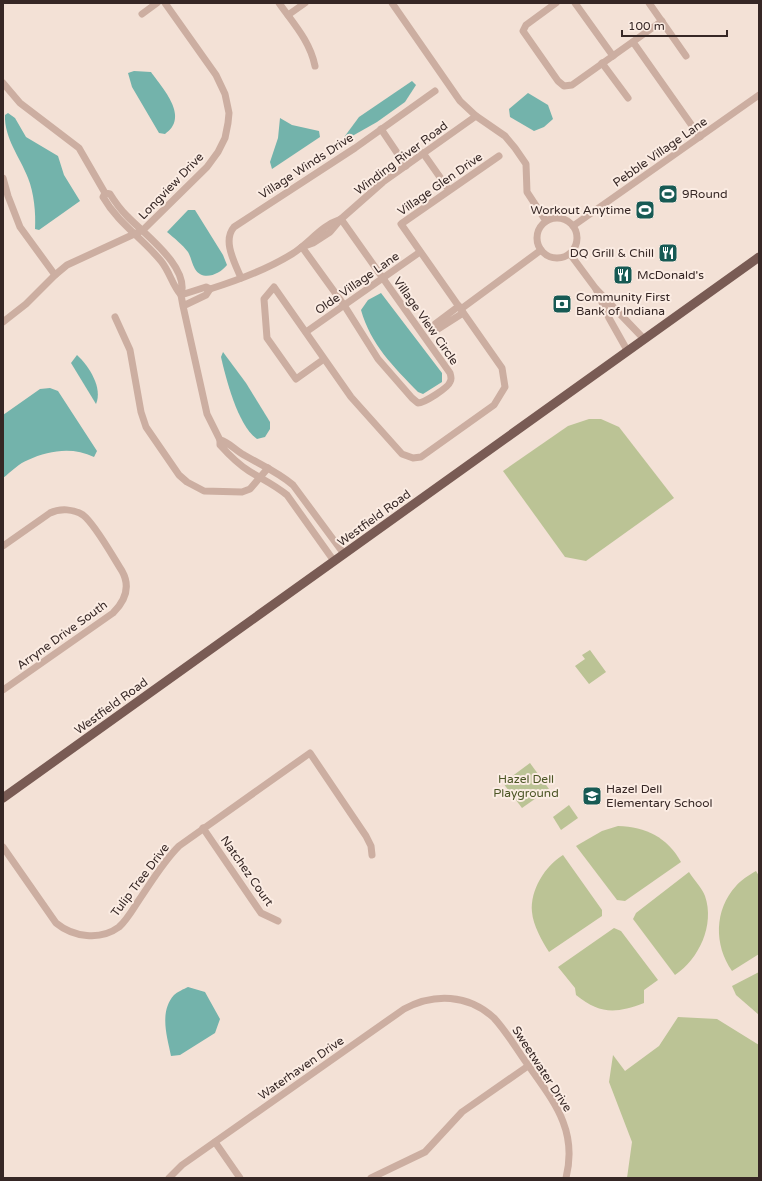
<svg xmlns="http://www.w3.org/2000/svg" width="762" height="1181" font-family="'Varela Round',sans-serif">
  <rect width="100%" height="100%" fill="#f3e1d6"/>
  <g fill="#bbc395">
    <path d="M589,419H601L619,427L674,498L586,561L565,557L503,471L568,426Z"/>
    <path d="M590,650L606,672L589,684L575,666L585,659L582,655Z"/>
    <path d="M530,763L549,789L522,808L503,783Z"/>
    <path d="M569,805L578,818L561,830L553,817Z"/>
    <path d="M618,826C646,827 667,837 681,862L625,901L617,900L576,846L602,831Z"/>
    <path d="M563,855L602,910V916L549,952C542,941 533,925 532,912C530,890 545,866 563,855Z"/>
    <path d="M756,871L759,876V954L732,971C714,945 714,910 736,886C741,880 749,875 756,871Z"/>
    <path d="M689,872C694,880 702,888 705,896C715,925 699,959 675,975L633,919L636,913Z"/>
    <path d="M614,928L621,931L658,980L644,990V1003C615,1014 600,1014 576,995L575,988L558,967Z"/>
    <path d="M759,972V1015L736,995L732,986Z"/>
    <path d="M678,1017L717,1019L759,1045V1178H627L632,1142L609,1082L613,1055L625,1071L659,1046Z"/>
  </g>
  <g fill="#73b3ab">
    <path d="M134,71L151,72C163,89 190,117 165,134L159,133L132,87L128,73Z"/>
    <path d="M412,81L416,85L405,102L377,122L347,139L342,140L359,117Z"/>
    <path d="M528,93L548,105L553,119L544,127L534,131L510,117L509,109Z"/>
    <path d="M8,113L15,118L26,137L58,156L64,175L80,201L39,230L35,229C36,213 34,193 28,178C20,157 4,138 5,115Z"/>
    <path d="M280,118L292,125L319,131L320,137L272,169L270,162L278,138Z"/>
    <path d="M188,210H195L223,255L227,265C220,274 203,282 195,269C192,264 191,257 188,252C183,245 174,238 167,232Z"/>
    <path d="M381,293L442,373V382L423,394L418,392C393,366 371,345 361,310L368,300Z"/>
    <path d="M223,352L246,383L270,422V429L265,437L257,439C238,426 226,379 221,357Z"/>
    <path d="M77,355C89,366 103,388 96,404L71,363Z"/>
    <path d="M50,388L58,391L97,451L94,457C73,447 50,450 28,460C19,463 11,472 3,478V415L40,389Z"/>
    <path d="M188,987L205,992L220,1019L215,1033L180,1055L171,1056C167,1036 159,1012 174,995C177,992 184,989 188,987Z"/>
  </g>
  <g fill="none" stroke-linecap="round" stroke-linejoin="round">
    <g stroke="#ccaea1" stroke-width="7">
      <path d="M279,3C293,23 310,41 315,66"/>
      <path d="M392,3L460,101L476,116L505,136L515,148L526,164L527,192L546,221"/>
      <path d="M556,3L526,25L523,31L558,81L564,86L572,85L662,21"/>
      <path d="M575,3L613,56"/>
      <path d="M649,3L686,56"/>
      <path d="M142,14L157,3"/>
      <path d="M288,15L305,3"/>
      <path d="M633,42L700,137"/>
      <path d="M602,63L628,98"/>
      <path d="M3,83L20,103L79,148L105,193L110,194C115,202 121,210 127,216C144,234 190,267 181,295C172,285 170,272 161,261C142,238 118,223 103,197L105,193"/>
      <path d="M381,129L406,166"/>
      <path d="M423,153L449,190"/>
      <path d="M3,178L8,196L20,227L55,275"/>
      <circle cx="557" cy="238" r="20"/>
      <path d="M573,226L759,95"/>
      <path d="M302,247L344,305L378,359L412,398L418,403C424,403 448,388 450,382C452,379 451,376 450,373L341,219"/>
      <path d="M302,247L313,243L330,232L341,219L383,182L476,116"/>
      <path d="M570,254L596,289"/>
      <path d="M241,278C235,263 222,241 234,227L355,148L435,91"/>
      <path d="M210,289C239,280 266,270 292,254C310,243 320,226 341,219"/>
      <path d="M183,306L206,295L210,289L206,287L181,295L183,306L207,414L220,440"/>
      <path d="M459,306L435,324L433,329H438L463,313"/>
      <path d="M461,309L541,250"/>
      <path d="M115,317L130,350L141,412L146,427L179,475L187,482L204,491L242,492L250,489L268,468"/>
      <path d="M3,322L26,304L55,275L67,265L143,230L207,167L218,152L225,138L228,123L229,113L225,94L216,75L165,3"/>
      <path d="M306,332L420,252"/>
      <path d="M627,350L609,318L596,289L644,339"/>
      <path d="M324,359L296,379L267,338L264,299L274,287L351,397L402,454L413,458L421,457L494,405L505,387L502,368L401,224L499,156"/>
      <path d="M3,546L50,513C60,508 74,509 83,515C95,524 113,557 122,571C131,587 125,601 113,613L3,690"/>
      <path d="M334,561L287,495C275,485 262,479 249,471C238,464 229,455 220,445V440C229,442 236,451 244,455C261,465 278,472 293,485L344,554"/>
      <path d="M203,828L261,913L278,921"/>
      <path d="M3,847L56,923C73,937 100,941 119,927C127,920 133,909 139,900C152,881 163,862 179,846L310,753L366,836L371,846L372,855"/>
      <path d="M215,1142L240,1178"/>
      <path d="M169,1178L182,1165L404,1009C434,993 468,994 494,1018C507,1032 517,1050 528,1065C554,1102 578,1130 566,1178"/>
      <path d="M371,1178L425,1152L462,1112L528,1066"/>
    </g>
    <path stroke="#795b54" stroke-width="9" d="M3,798L759,257"/>
  </g>
  <defs>
    <g id="stadium-square" transform="scale(1)"><rect x="-9" y="-9" width="18" height="18" rx="4" fill="#175a54" stroke="#fbece3"/><path d="M0-5a6.5 5 0 1 0 0 10a6.5 5 0 1 0 0-10ZM-3.5-1.8h7v3.6h-7Z" fill="#fff"/></g>
    <g id="restaurant-square" transform="scale(1)"><rect x="-9" y="-9" width="18" height="18" rx="4" fill="#175a54" stroke="#fbece3"/><path d="M-5-6h1v4h1v-4h1v4h1v-4h1v5L-1.5 .5V6h-2V.5L-5-1ZM5-6V6H3V1.5H1.5Q1.5-4 5-6Z" fill="#fff"/></g>
    <g id="bank-square" transform="scale(1)"><rect x="-9" y="-9" width="18" height="18" rx="4" fill="#175a54" stroke="#fbece3"/><path d="M-6-4H6V4H-6ZM0-2.3a2.3 2.3 0 1 0 0 4.6a2.3 2.3 0 1 0 0-4.6Z" fill="#fff"/></g>
    <g id="school-square" transform="scale(1)"><rect x="-9" y="-9" width="18" height="18" rx="4" fill="#175a54" stroke="#fbece3"/><path d="M0-5L7-2L0 1L-7-2ZM-4 1L0 2.5L4 1V4Q0 6-4 4Z" fill="#fff"/></g>
  </defs>
  <g fill-rule="evenodd">
    <use href="#stadium-square" x="668" y="194"/>
    <use href="#stadium-square" x="645" y="210"/>
    <use href="#restaurant-square" x="668" y="253"/>
    <use href="#restaurant-square" x="623" y="275"/>
    <use href="#bank-square" x="562" y="304"/>
    <use href="#school-square" x="592" y="796"/>
  </g>
  <g text-anchor="middle" dominant-baseline="central" stroke-width="4" stroke-linejoin="round" paint-order="stroke">
    <g font-size="12" fill="#362725" stroke="#fbece3">
      <text transform="translate(660 152) rotate(-35)">Pebble Village Lane</text>
      <text transform="translate(401 158) rotate(-37)">Winding River Road</text>
      <text transform="translate(306 166) rotate(-33)">Village Winds Drive</text>
      <text transform="translate(440 184) rotate(-35)">Village Glen Drive</text>
      <text transform="translate(171 186) rotate(-46)">Longview Drive</text>
      <text transform="translate(357 283) rotate(-35)">Olde Village Lane</text>
      <text transform="translate(426 321) rotate(55)">Village View Circle</text>
      <text transform="translate(374 518) rotate(-36)">Westfield Road</text>
      <text transform="translate(62 635) rotate(-36)">Arryne Drive South</text>
      <text transform="translate(111 706) rotate(-36)">Westfield Road</text>
      <text transform="translate(247 871) rotate(55)">Natchez Court</text>
      <text transform="translate(140 880) rotate(-53)">Tulip Tree Drive</text>
      <text transform="translate(301 1068) rotate(-35)">Waterhaven Drive</text>
      <text transform="translate(542 1069) rotate(57)">Sweetwater Drive</text>
    </g>
    <g font-size="12" fill="#362725" stroke="#fbece3" text-anchor="start">
      <text x="682" y="194">9Round</text>
      <text x="631" y="210" text-anchor="end">Workout Anytime</text>
      <text x="654" y="253" text-anchor="end">DQ Grill &amp; Chill</text>
      <text x="637" y="275">McDonald's</text>
      <text x="576" y="297">Community First<tspan x="576" dy="14">Bank of Indiana</tspan></text>
      <text x="606" y="789">Hazel Dell<tspan x="606" dy="14">Elementary School</tspan></text>
    </g>
    <g font-size="12" fill="#4c5626" stroke="#fbece3">
      <text x="526" y="779">Hazel Dell<tspan x="526" dy="14">Playground</tspan></text>
    </g>
  </g>
  <rect width="762" height="1181" fill="none" stroke="#362725" stroke-width="8"/>
  <path d="M622 30v6h105v-6" fill="none" stroke="#362725" stroke-width="2"/>
  <text x="628" y="30" font-size="12" fill="#362725" stroke="#fbece3" stroke-width="3" paint-order="stroke">100 m</text>
</svg>
